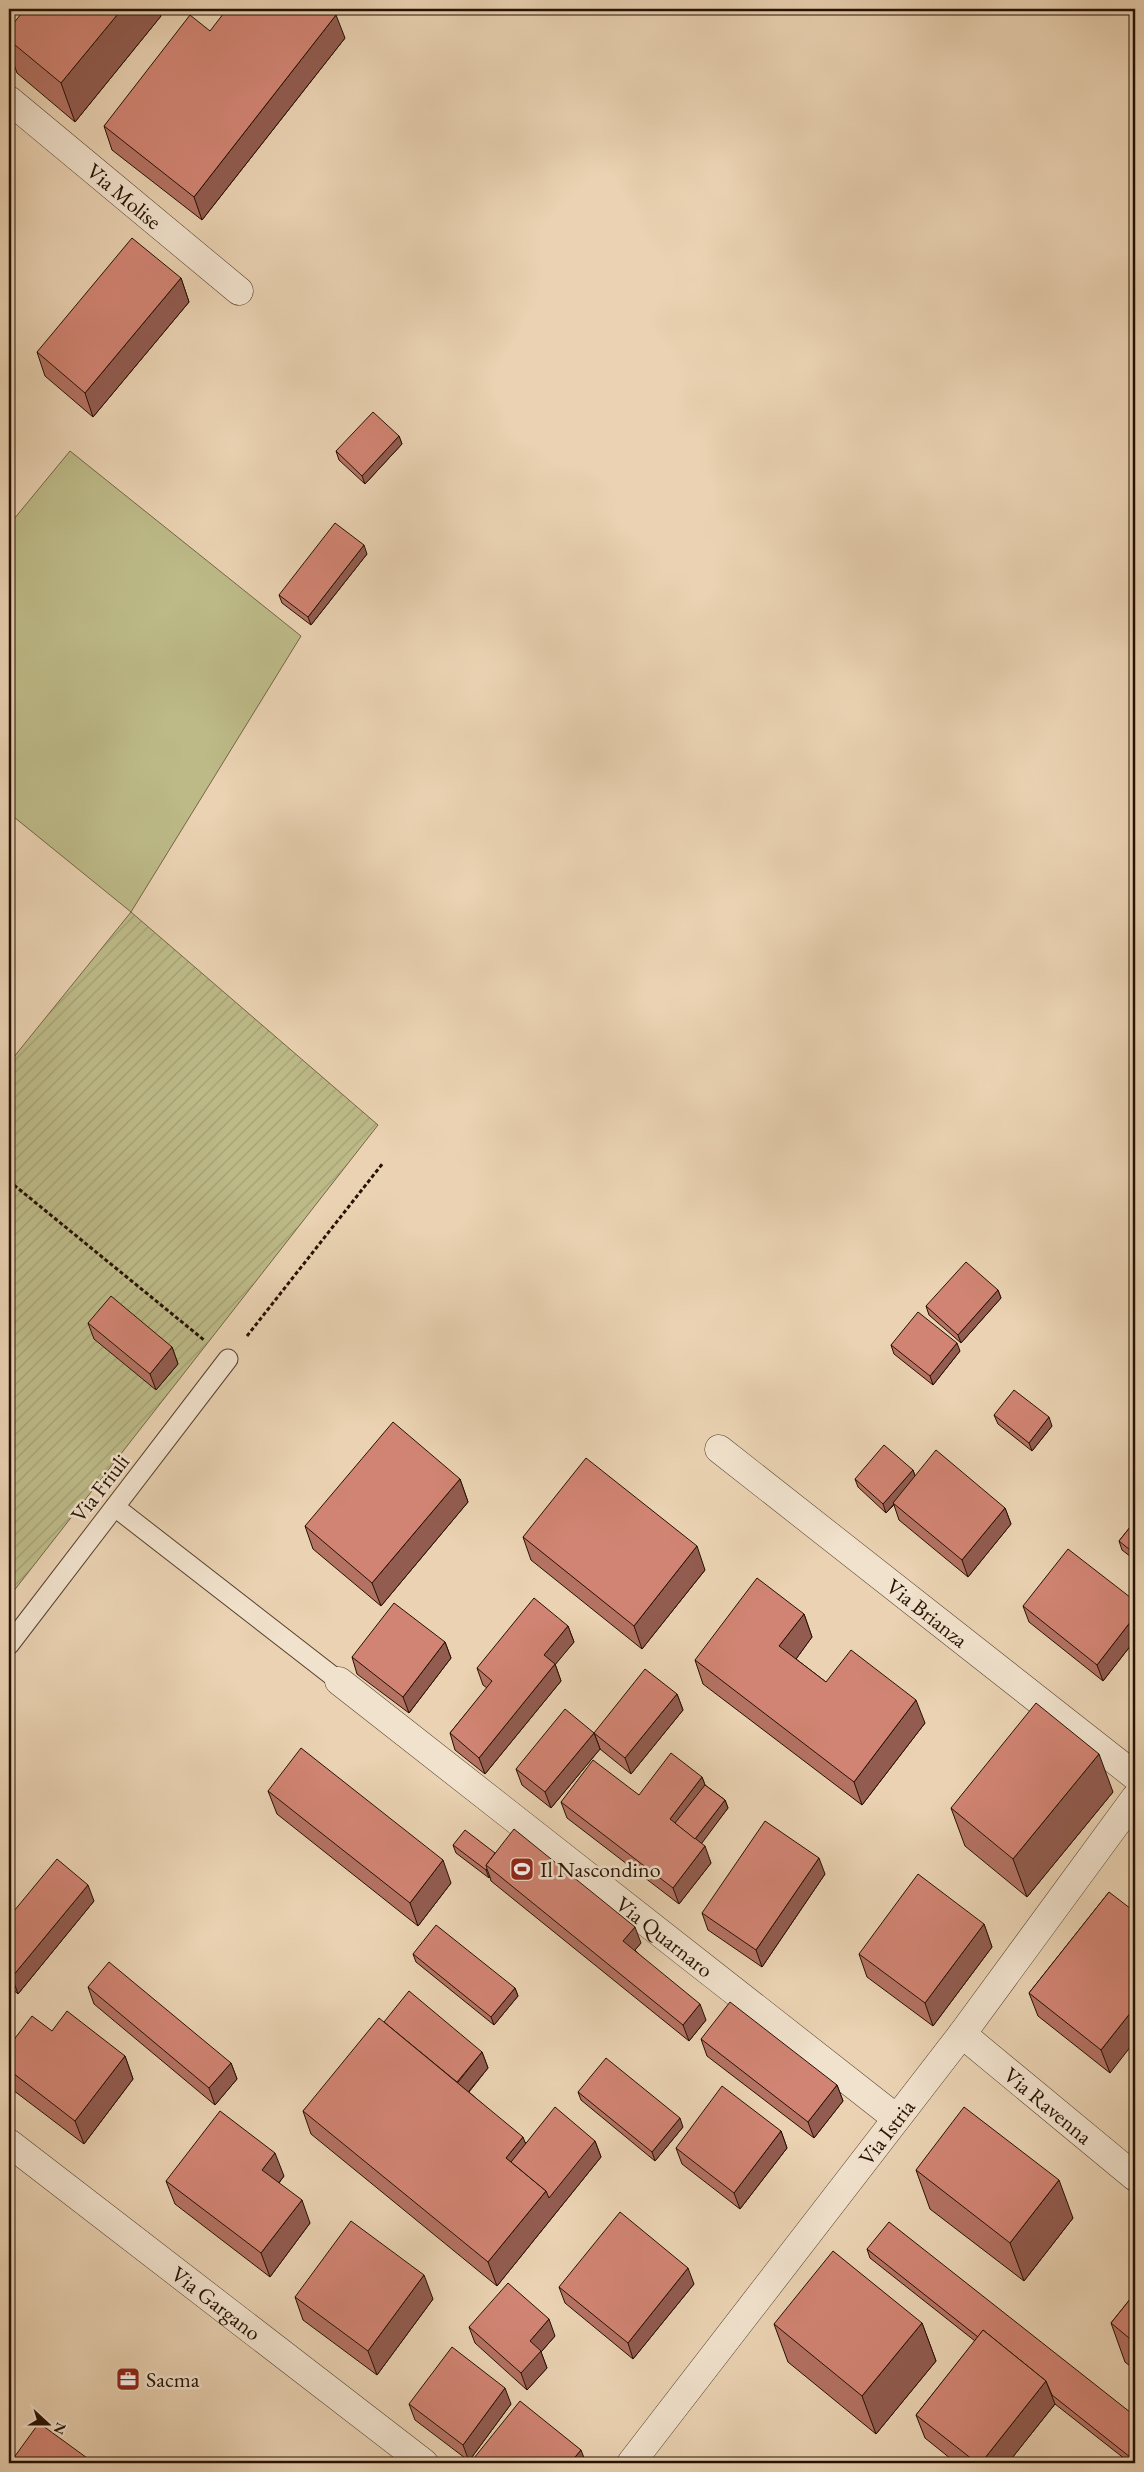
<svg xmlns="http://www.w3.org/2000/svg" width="1144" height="2472" font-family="'EB Garamond',serif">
  <defs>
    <pattern id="garden-furrows" width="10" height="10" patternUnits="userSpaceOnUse" patternTransform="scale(1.25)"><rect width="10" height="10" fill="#bdba88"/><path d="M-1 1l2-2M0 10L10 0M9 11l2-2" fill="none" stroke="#a29f74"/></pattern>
  </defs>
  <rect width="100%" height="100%" fill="#ead2b2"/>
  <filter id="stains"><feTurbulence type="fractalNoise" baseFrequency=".004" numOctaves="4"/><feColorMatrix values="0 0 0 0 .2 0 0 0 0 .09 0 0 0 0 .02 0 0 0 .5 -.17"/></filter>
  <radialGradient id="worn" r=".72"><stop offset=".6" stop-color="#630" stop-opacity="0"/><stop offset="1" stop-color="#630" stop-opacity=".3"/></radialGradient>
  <path fill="#bdba88" stroke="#726645" d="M70,451L301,636L131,912L9,813V525Z"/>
  <path fill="url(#garden-furrows)" stroke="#726645" d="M131,912L378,1125L9,1597V1063Z"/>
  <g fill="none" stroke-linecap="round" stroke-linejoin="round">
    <g stroke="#57412e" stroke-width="21">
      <g id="lane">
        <path d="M115,1507L339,1681"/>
        <path d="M9,1645L228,1359"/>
      </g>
    </g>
    <g stroke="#57412e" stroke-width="29">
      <g id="street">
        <path id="s1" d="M9,100L239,291"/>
        <path id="s2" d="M719,1449L1135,1776"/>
        <path id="s3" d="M339,1681L896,2118"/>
        <path id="s4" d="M962,2034L1135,2177"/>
        <path id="s5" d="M9,2143L424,2463"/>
        <path id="s6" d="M631,2463L962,2034L1135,1798"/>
      </g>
    </g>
    <g stroke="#261102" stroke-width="3" stroke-dasharray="4 2.5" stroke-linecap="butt">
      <path d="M9,1181L204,1340"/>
      <path d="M247,1336L383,1163"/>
    </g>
    <use href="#lane" stroke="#f1e2cd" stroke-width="19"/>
    <use href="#street" stroke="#f1e2cd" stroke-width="28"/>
  </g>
  <g fill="#b47263" stroke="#261102">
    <path d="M161,16L75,122L17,73L9,50V29Z"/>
    <path d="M210,31L345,38L202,220L112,150L104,126Z"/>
    <path d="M181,278L189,302L93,417L45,376L37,352Z"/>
    <path d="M399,436L402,444L365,484L339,460L336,451Z"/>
    <path d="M367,554L311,625L282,603L279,595Z"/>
    <path d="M998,1290L1001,1298L961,1343L929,1315L926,1306Z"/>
    <path d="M88,1323L172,1347L178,1364L156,1390L94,1339Z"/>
    <path d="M891,1345L960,1351L933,1385L894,1354Z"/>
    <path d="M994,1415L1052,1426L1032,1451L998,1424Z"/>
    <path d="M913,1470L915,1476L1005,1508L1011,1524L968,1577L899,1520L894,1505L886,1513L858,1487L855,1479Z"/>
    <path d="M460,1479L468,1502L381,1606L313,1549L305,1526Z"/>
    <path d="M1135,1521V1560L1122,1550L1119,1541Z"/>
    <path d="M523,1537L705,1570L642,1649L531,1560Z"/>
    <path d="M1135,1601V1640L1103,1681L1029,1622L1023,1606Z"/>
    <path d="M804,1614L812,1637L796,1659L826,1682L925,1723L862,1805L703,1684L695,1660Z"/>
    <path d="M568,1626L574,1642L555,1664L561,1681L485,1774L455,1750L450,1733L487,1688L483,1685L477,1668Z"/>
    <path d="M445,1642L451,1658L409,1713L357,1674L352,1657Z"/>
    <path d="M677,1694L683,1710L631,1774L600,1749L594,1733Z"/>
    <path d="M594,1733L600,1749L551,1808L522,1785L516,1769Z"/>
    <path d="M702,1777L705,1785L725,1800L728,1808L701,1843L711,1863L679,1904L567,1818L561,1802L639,1795Z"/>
    <path d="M268,1791L451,1883L418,1926L277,1814Z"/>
    <path d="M1113,1792L1027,1897L965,1846L951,1808Z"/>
    <path d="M453,1845L495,1853L641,1943L635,1950L706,2020L689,2041L491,1881L490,1877L489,1878L456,1853Z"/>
    <path d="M825,1874L762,1967L708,1930L702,1913Z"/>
    <path d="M1109,1892L1110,2073L1038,2016L1029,1993Z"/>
    <path d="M94,1901L18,1994L9,1986V1917Z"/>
    <path d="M984,1924L992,1947L933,2026L867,1977L859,1954Z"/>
    <path d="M413,1954L515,1988L518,1996L494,2025L416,1962Z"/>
    <path d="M88,1987L231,2063L237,2079L215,2105L94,2004Z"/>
    <path d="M384,2022L482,2052L488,2068L469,2092L526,2143L595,2141L601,2157L497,2286L311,2134L303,2111Z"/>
    <path d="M52,2031L125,2056L133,2079L84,2144L9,2087V2046Z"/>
    <path d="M701,2039L837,2085L843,2101L814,2138L707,2056Z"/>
    <path d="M578,2092L683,2127L655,2161L581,2100Z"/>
    <path d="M781,2131L787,2148L740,2209L682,2164L676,2148Z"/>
    <path d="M916,2170L1073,2218L1024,2281L930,2209Z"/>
    <path d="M284,2176L279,2183L310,2223L270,2277L175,2204L166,2181Z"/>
    <path d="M867,2249L1135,2416V2463H1130L1055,2404L1008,2463H956L925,2438L916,2415L975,2341L870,2258Z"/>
    <path d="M694,2284L633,2359L565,2303L559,2287Z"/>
    <path d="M1135,2293V2370L1125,2362L1111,2323Z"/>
    <path d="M295,2297L433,2299L377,2375L303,2320Z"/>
    <path d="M922,2323L936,2361L876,2434L788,2362L774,2324Z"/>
    <path d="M469,2327L555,2336L541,2352L547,2368L527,2390L475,2343Z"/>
    <path d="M409,2404H511L469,2461L415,2420Z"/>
  </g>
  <g fill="#925c50" stroke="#261102">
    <path d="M122,9H158L161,16L75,122L61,83Z"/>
    <path d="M336,15L345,38L202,220L194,197Z"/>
    <path d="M181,278L189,302L93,417L85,393Z"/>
    <path d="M399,436L402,444L365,484L362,476Z"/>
    <path d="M364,545L367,554L311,625L308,617Z"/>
    <path d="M998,1290L1001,1298L961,1343L958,1335Z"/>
    <path d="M957,1343L960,1351L933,1385L930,1376Z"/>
    <path d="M172,1347L178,1364L156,1390L150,1374Z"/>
    <path d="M1049,1417L1052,1426L1032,1451L1029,1443Z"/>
    <path d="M913,1470L916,1479L886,1513L883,1504Z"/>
    <path d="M460,1479L468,1502L381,1606L372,1583Z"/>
    <path d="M1005,1508L1011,1524L968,1577L962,1560Z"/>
    <path d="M697,1546L705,1570L642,1649L634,1626Z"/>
    <path d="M804,1614L812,1637L788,1670L779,1646Z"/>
    <path d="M1135,1616V1640L1103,1681L1097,1665Z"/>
    <path d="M568,1626L574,1642L550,1671L544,1655Z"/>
    <path d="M445,1642L451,1658L409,1713L403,1697Z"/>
    <path d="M555,1664L561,1681L485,1774L479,1758Z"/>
    <path d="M677,1694L683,1710L631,1774L625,1758Z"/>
    <path d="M916,1700L925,1723L862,1805L854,1782Z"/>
    <path d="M594,1733L600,1749L551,1808L545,1792Z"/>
    <path d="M1099,1754L1113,1792L1027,1897L1013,1859Z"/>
    <path d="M702,1777L708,1793L678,1831L670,1819Z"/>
    <path d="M725,1800L728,1808L696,1851L693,1842Z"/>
    <path d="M705,1846L711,1863L679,1904L673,1888Z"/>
    <path d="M819,1858L825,1874L762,1967L756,1950Z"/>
    <path d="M443,1860L451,1883L418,1926L410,1903Z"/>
    <path d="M487,1869L490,1877L489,1878L486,1870Z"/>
    <path d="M88,1885L94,1901L18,1994L12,1977Z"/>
    <path d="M984,1924L992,1947L933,2026L925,2003Z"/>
    <path d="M635,1927L641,1943L629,1957L623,1941Z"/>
    <path d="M515,1988L518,1996L494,2025L491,2017Z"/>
    <path d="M700,2004L706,2020L689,2041L683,2025Z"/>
    <path d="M1135,2007V2041L1110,2073L1101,2050Z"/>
    <path d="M482,2052L488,2068L460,2102L455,2086Z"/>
    <path d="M125,2056L133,2079L84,2144L75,2121Z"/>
    <path d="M231,2063L237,2079L215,2105L209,2088Z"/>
    <path d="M837,2085L843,2101L814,2138L808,2122Z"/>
    <path d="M680,2118L683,2127L655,2161L652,2152Z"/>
    <path d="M781,2131L787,2148L740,2209L734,2193Z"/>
    <path d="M523,2137L532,2160L520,2175L506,2158Z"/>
    <path d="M595,2141L601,2157L497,2286L488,2262L546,2191Z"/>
    <path d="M275,2153L284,2176L270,2194L262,2170Z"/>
    <path d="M1059,2180L1073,2218L1024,2281L1010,2243Z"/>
    <path d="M302,2200L310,2223L270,2277L261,2253Z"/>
    <path d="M688,2268L694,2284L633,2359L628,2343Z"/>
    <path d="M424,2275L433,2299L377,2375L368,2351Z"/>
    <path d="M549,2319L555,2336L541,2352L547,2368L527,2390L521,2373L530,2341Z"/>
    <path d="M922,2323L936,2361L876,2434L862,2396Z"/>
    <path d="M1046,2381L1055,2404L1008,2463H981Z"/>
    <path d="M505,2388L511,2404L469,2461L463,2445Z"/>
    <path d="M581,2450L586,2463H570Z"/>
  </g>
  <g fill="#d18473" stroke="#261102">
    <path d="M25,9H122L61,83L9,40V29Z"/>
    <path d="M227,9H329L336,15L194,197L104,126L190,15L210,31Z"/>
    <path d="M132,238L181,278L85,393L37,352Z"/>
    <path d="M373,412L399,436L362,476L336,451Z"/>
    <path d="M335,523L364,545L308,617L279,595Z"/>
    <path d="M966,1262L998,1290L958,1335L926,1306Z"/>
    <path d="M111,1296L172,1347L150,1374L88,1323Z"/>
    <path d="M918,1312L957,1343L930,1376L891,1345Z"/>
    <path d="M1014,1390L1049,1417L1029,1443L994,1415Z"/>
    <path d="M393,1422L460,1479L372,1583L305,1526Z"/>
    <path d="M884,1445L913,1470L883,1504L855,1479Z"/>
    <path d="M936,1450L1005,1508L962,1560L893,1503Z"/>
    <path d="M586,1458L697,1546L634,1626L523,1537Z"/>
    <path d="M1135,1521V1554L1119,1541Z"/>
    <path d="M1068,1549L1135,1601V1616L1097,1665L1023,1606Z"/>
    <path d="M757,1578L804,1614L779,1646L826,1682L851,1650L916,1700L854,1782L695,1660Z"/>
    <path d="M534,1598L568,1626L544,1655L555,1664L479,1758L450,1733L492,1681L477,1668Z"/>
    <path d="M394,1603L445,1642L403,1697L352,1657Z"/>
    <path d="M645,1669L677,1694L625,1758L594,1733Z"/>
    <path d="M1036,1703L1099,1754L1013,1859L951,1808Z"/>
    <path d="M565,1709L594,1733L545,1792L516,1769Z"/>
    <path d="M301,1748L443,1860L410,1903L268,1791Z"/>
    <path d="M671,1753L702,1777L670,1819L705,1846L673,1888L561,1802L593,1760L639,1795Z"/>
    <path d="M705,1785L725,1800L695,1839L675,1823Z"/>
    <path d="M765,1821L819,1858L756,1950L702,1913Z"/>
    <path d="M514,1829L635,1927L623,1941L700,2004L683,2025L486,1865Z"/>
    <path d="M465,1830L495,1853L486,1865L487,1869L486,1870L453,1845Z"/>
    <path d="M57,1859L88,1885L12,1977L9,1975V1917Z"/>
    <path d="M918,1874L984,1924L925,2003L859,1954Z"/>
    <path d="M1109,1892L1135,1912V2007L1101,2050L1029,1993Z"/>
    <path d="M436,1925L515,1988L491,2017L413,1954Z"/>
    <path d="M109,1962L231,2063L209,2088L88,1987Z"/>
    <path d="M409,1991L482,2052L457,2082L384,2022Z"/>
    <path d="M730,2002L837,2085L808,2122L701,2039Z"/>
    <path d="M67,2011L125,2056L75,2121L9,2070V2046L32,2016L52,2031Z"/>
    <path d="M379,2018L523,2137L506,2158L546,2191L488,2262L303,2111Z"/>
    <path d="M606,2058L680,2118L652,2152L578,2092Z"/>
    <path d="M722,2086L781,2131L734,2193L676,2148Z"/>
    <path d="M555,2107L595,2141L549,2198L546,2191L511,2162Z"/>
    <path d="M964,2107L1059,2180L1010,2243L916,2170Z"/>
    <path d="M220,2111L275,2153L262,2170L302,2200L261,2253L166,2181Z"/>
    <path d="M620,2212L688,2268L628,2343L559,2287Z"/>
    <path d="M351,2221L424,2275L368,2351L295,2297Z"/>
    <path d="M889,2222L1135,2416V2461L1052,2395L1046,2381L983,2330L978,2337L867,2249Z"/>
    <path d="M833,2251L922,2323L862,2396L774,2324Z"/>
    <path d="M508,2283L549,2319L530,2341L541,2351L521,2373L469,2327Z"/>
    <path d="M1135,2293V2343L1111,2323Z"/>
    <path d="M983,2330L1046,2381L981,2463H977L916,2415Z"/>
    <path d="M452,2347L505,2388L463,2445L409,2404Z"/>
    <path d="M520,2401L581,2450L570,2463H470Z"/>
    <path d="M39,2423L94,2463H10Z"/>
  </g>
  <defs>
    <g id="stadium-square" transform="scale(1.25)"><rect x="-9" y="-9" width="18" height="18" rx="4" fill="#8f2418" stroke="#f1e2cd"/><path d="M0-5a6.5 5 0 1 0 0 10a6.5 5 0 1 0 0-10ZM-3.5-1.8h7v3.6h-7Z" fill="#fff"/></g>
    <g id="office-square" transform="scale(1.25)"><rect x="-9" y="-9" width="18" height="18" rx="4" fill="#8f2418" stroke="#f1e2cd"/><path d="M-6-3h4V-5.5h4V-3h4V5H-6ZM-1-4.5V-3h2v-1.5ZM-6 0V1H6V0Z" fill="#fff"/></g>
  </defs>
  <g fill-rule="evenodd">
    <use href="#stadium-square" x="522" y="1869"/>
    <use href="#office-square" x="128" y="2379"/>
  </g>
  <g text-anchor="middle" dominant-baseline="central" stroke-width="5" stroke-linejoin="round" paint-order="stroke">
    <g font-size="22" fill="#261102" stroke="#f1e2cd">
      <text stroke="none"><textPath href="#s1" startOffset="150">Via Molise</textPath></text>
      <text transform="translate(100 1488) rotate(-52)">Via Friuli</text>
      <text stroke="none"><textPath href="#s2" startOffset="265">Via Brianza</textPath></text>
      <text stroke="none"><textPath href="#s3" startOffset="414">Via Quarnaro</textPath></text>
      <text stroke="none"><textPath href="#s4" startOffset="112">Via Ravenna</textPath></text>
      <text stroke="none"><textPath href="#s6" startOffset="418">Via Istria</textPath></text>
      <text stroke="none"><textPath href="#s5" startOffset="262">Via Gargano</textPath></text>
    </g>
    <g font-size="22" fill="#261102" stroke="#f1e2cd" text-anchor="start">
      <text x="540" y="1869">Il Nascondino</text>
      <text x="146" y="2379">Sacma</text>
    </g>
  </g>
  <rect width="1144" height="2472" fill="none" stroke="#ead2b2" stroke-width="30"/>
  <rect x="10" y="10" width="1124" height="2452" fill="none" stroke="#261102" stroke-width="2.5"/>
  <rect x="15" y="15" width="1114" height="2442" fill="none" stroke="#261102"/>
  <g transform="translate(48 2424) rotate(111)" stroke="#f1e2cd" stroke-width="4" paint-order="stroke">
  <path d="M0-4L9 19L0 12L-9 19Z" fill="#261102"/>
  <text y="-8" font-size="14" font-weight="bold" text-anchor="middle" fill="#261102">N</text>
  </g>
  <rect width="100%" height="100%" filter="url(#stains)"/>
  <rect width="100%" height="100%" fill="url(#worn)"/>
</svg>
